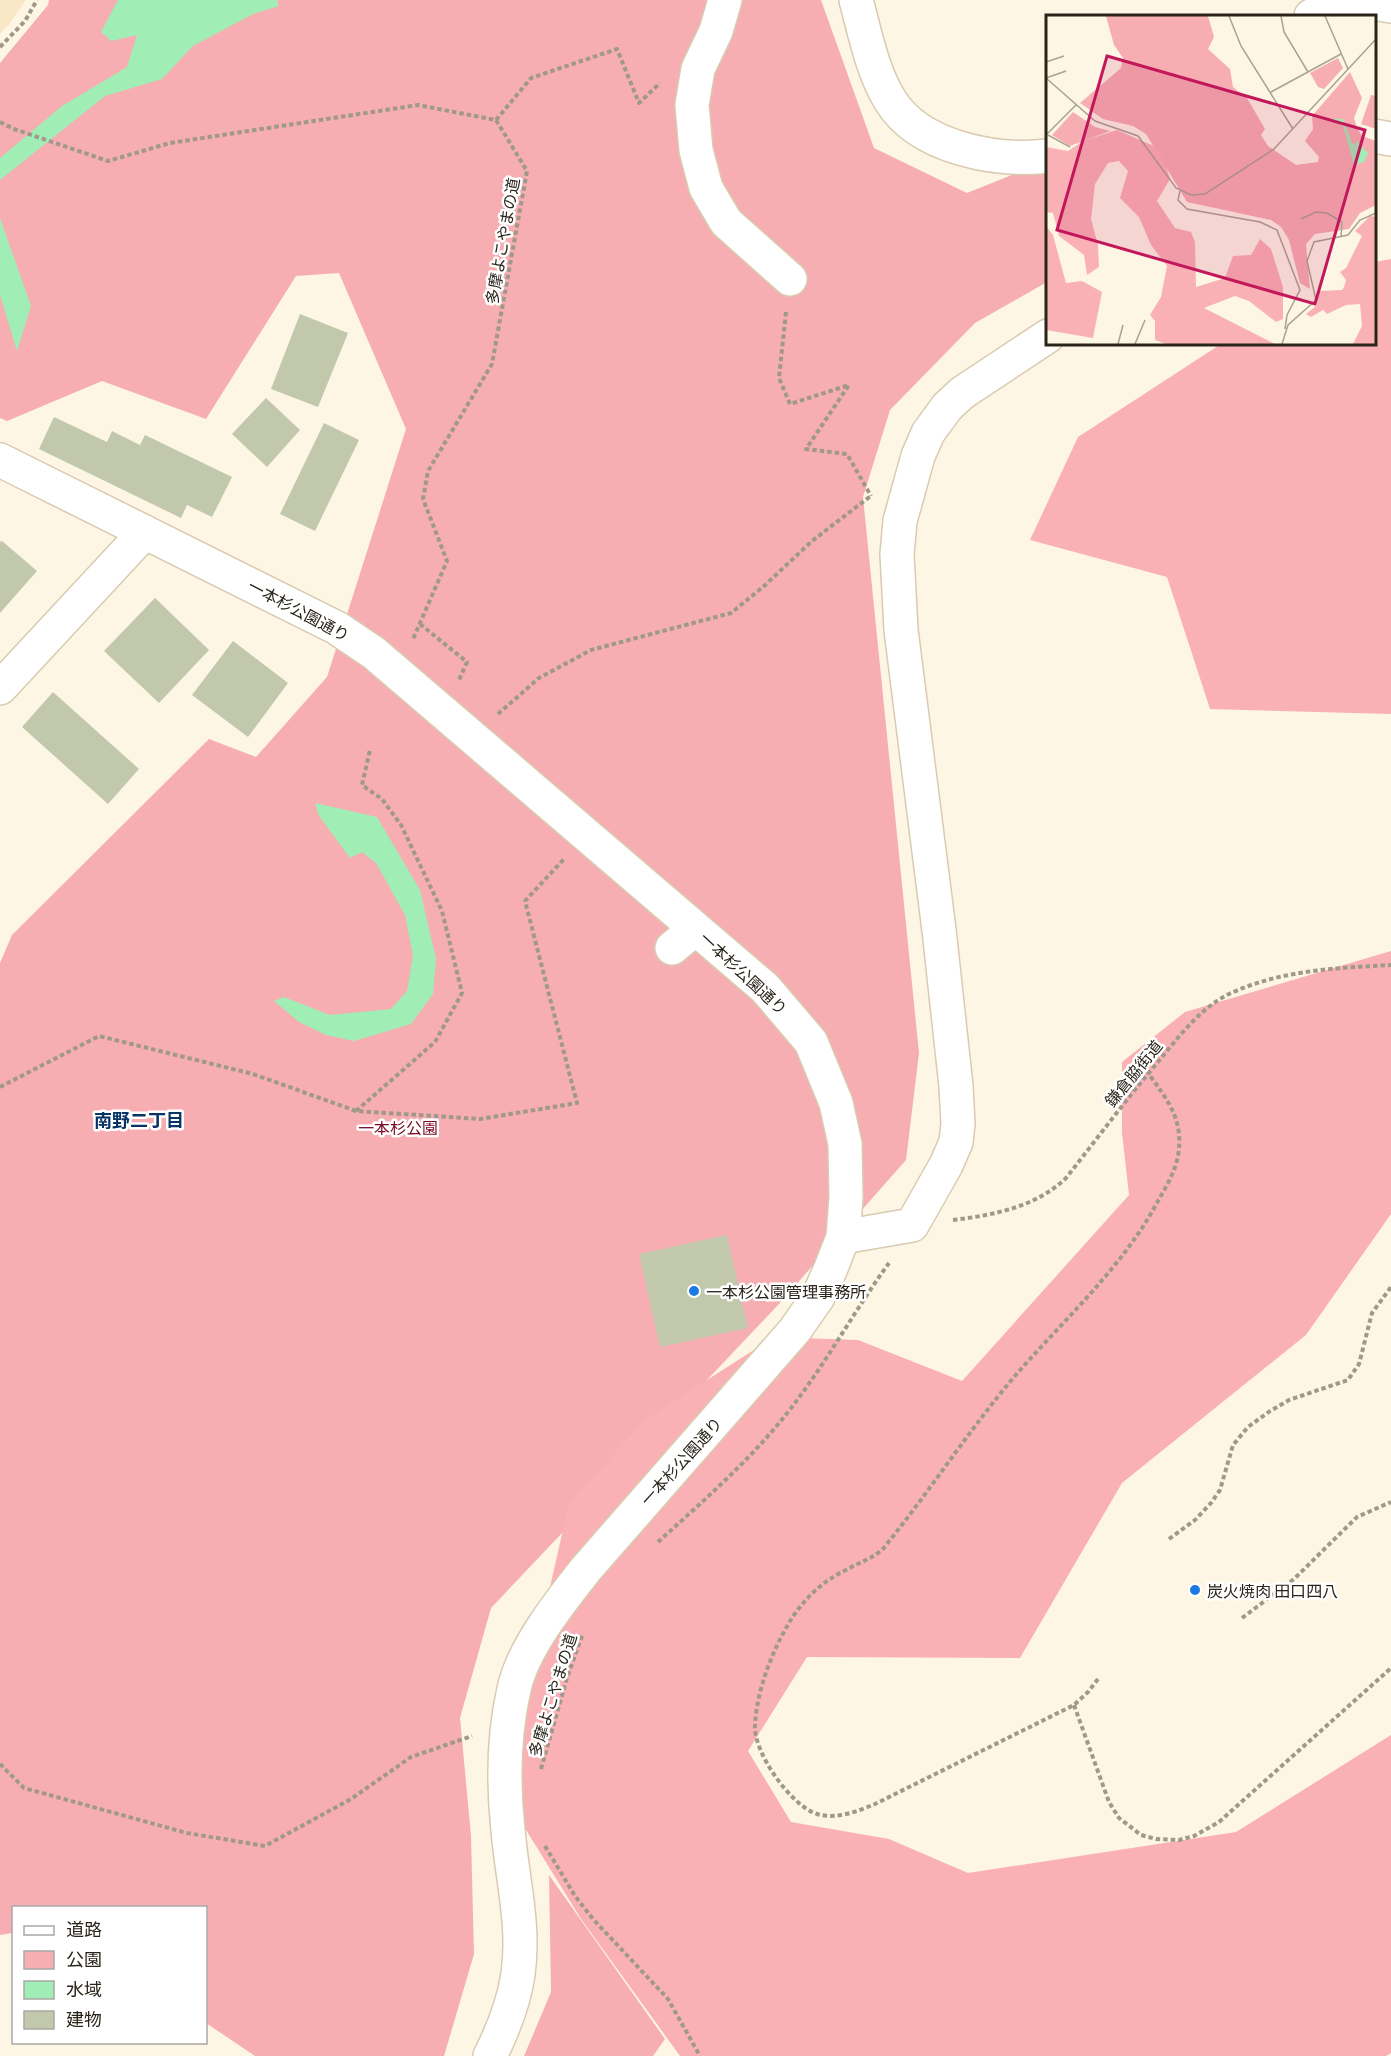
<svg xmlns="http://www.w3.org/2000/svg" width="1391" height="2056" font-family="Barlow,'Noto Sans JP',sans-serif">
  <rect width="100%" height="100%" fill="#fef6e5"/>
  <path fill="#f9e7c5" d="M0,0H26L11,22L0,34Z"/>
  <g fill="#f6aeb2">
    <path d="M49,0H821L874,148L967,193L1047,161V282L975,323L890,410L863,497L919,1053L906,1160L778,1305L491,1608L460,1718L471,1836L474,1954L444,2056H255L206,2023V1908H14L13,1933L0,1935V963L12,935L209,739L256,757L327,677L406,429L339,273L296,276L206,419L102,381L7,421L0,418V63L48,5Z"/>
    <path d="M549,1875L665,2039L653,2056H524L551,1992Z"/>
  </g>
  <g fill="#fab1b5">
    <path d="M1391,259V714L1210,709L1167,577L1030,540L1078,437L1221,344H1374L1375,262Z"/>
    <path d="M1391,951V1214L1306,1335L1122,1483L1020,1658L807,1657L748,1751L791,1822L889,1839L968,1873L1236,1832L1391,1735V2053L1386,2056H680L581,1919L523,1825L517,1733L569,1503L646,1419L774,1337L858,1340L962,1381L1129,1195L1122,1133V1062L1185,1012Z"/>
  </g>
  <g fill="#a1edb6">
    <path d="M118,0H277L279,6L253,14L193,46L162,79L105,96L0,180V158L62,106L127,67L137,35L111,41L101,32Z"/>
    <path d="M0,218L31,306L17,351L0,295Z"/>
    <path d="M315,803L377,817L420,890L436,959L433,994L411,1024L354,1041L326,1035L299,1022L274,1001L284,997L330,1015L391,1009L407,991L413,956L405,915L376,863L362,852L350,858L319,816Z"/>
  </g>
  <g fill="#c1c8ab">
    <path d="M300,314L348,333L318,407L271,389Z"/>
    <path d="M266,398L300,430L267,467L232,434Z"/>
    <path d="M54,417L107,442L112,431L140,445L145,435L232,477L212,517L187,505L181,518L39,449Z"/>
    <path d="M324,423L359,440L315,531L280,514Z"/>
    <path d="M2,541L37,571L0,613V542Z"/>
    <path d="M155,598L209,650L159,703L104,651Z"/>
    <path d="M233,641L288,683L248,737L192,695Z"/>
    <path d="M53,692L139,769L108,804L22,727Z"/>
    <path d="M727,1235L748,1328L660,1347L639,1254Z"/>
  </g>
  <g fill="none" stroke-linecap="round" stroke-linejoin="round">
    <g stroke="#d9cbb0" stroke-width="36">
      <g id="minor">
        <path d="M725,0L716,31L698,69L692,105L696,150L706,188L726,222L790,279"/>
        <path d="M1374,136L1391,139"/>
        <path d="M0,460L337,628L374,653L765,988L811,1042L836,1103L845,1144L846,1198L843,1237L831,1268L818,1297L795,1330L586,1569C560,1602 523,1648 514,1689C504,1733 503,1784 508,1830C512,1878 525,1926 518,1974C514,2003 503,2030 490,2056"/>
        <path d="M0,688L145,532"/>
        <path d="M672,948L695,929"/>
        <path d="M843,1237L912,1225L946,1165L956,1142L958,1124L956,1086L939,930L901,630L897,554L900,521L918,456L928,433L947,407L962,393L1048,336"/>
      </g>
    </g>
    <g stroke="#d9cbb0" stroke-width="36">
      <g id="major">
        <path d="M856,0C865,33 872,71 890,100C919,148 996,162 1048,156"/>
        <path d="M1311,16C1341,0 1358,0 1391,6"/>
      </g>
    </g>
    <g stroke="#a0998b" stroke-width="4" stroke-dasharray="4.5 3" stroke-linecap="butt">
      <path d="M0,47L25,21L37,0"/>
      <path d="M496,120L531,78L617,49L639,103L660,83"/>
      <path d="M0,122L14,129L108,161L170,143L418,105L496,120L527,171L492,364L428,471L423,499L447,561L413,639"/>
      <path d="M786,312L779,378L790,404L849,385L806,449L847,454L871,496"/>
      <path d="M420,624L467,662L459,680"/>
      <path d="M498,714L539,678L591,650L731,613L763,587L812,541L872,495"/>
      <path d="M0,1087L99,1036L253,1074L356,1111L480,1119L577,1103L525,901L564,859"/>
      <path d="M356,1111L435,1042L462,993L442,911L401,825L382,799L362,785L370,750"/>
      <path d="M953,1220C994,1215 1036,1207 1066,1178C1096,1140 1125,1101 1157,1063C1178,1038 1199,1009 1229,994C1280,970 1336,968 1391,965"/>
      <path d="M1169,1539L1195,1520L1211,1503L1220,1490L1233,1445L1248,1427L1270,1411L1289,1400L1348,1380L1359,1364L1372,1313L1391,1287"/>
      <path d="M658,1542C701,1503 747,1463 784,1417C823,1369 852,1314 889,1263"/>
      <path d="M1242,1618L1294,1579L1357,1517L1391,1502"/>
      <path d="M1098,1679L1088,1692L1074,1705L875,1804C858,1811 836,1820 817,1814C791,1806 753,1752 755,1725C757,1689 773,1648 792,1618C806,1597 823,1581 846,1570C858,1563 871,1559 882,1550C923,1500 959,1445 1000,1394C1052,1329 1118,1276 1158,1201C1166,1187 1175,1172 1178,1156C1184,1119 1168,1101 1148,1073"/>
      <path d="M1074,1705L1109,1802L1119,1818L1141,1835L1156,1839L1179,1840L1194,1836L1219,1822L1391,1668"/>
      <path d="M0,1764L24,1788L187,1833L265,1846L351,1799L411,1757L472,1736"/>
      <path d="M541,1769L567,1678L583,1633"/>
      <path d="M545,1846L575,1896L593,1919L668,1999L700,2056"/>
    </g>
    <use href="#minor" stroke="#fff" stroke-width="33"/>
    <use href="#major" stroke="#fff" stroke-width="33"/>
  </g>
  <g fill="#1d79e2" stroke="#fff" stroke-width="2">
    <circle cx="694" cy="1291" r="6"/>
    <circle cx="1195" cy="1590" r="6"/>
  </g>
  <g text-anchor="middle" dominant-baseline="central" stroke-width="5" stroke-linejoin="round" paint-order="stroke">
    <g font-size="16" fill="#2a251b" stroke="#fff">
      <text transform="translate(502 241) rotate(-80)">多摩よこやまの道</text>
      <text transform="translate(299 610) rotate(28)">一本杉公園通り</text>
      <text transform="translate(744 973) rotate(43)">一本杉公園通り</text>
      <text transform="translate(1133 1073) rotate(-51)">鎌倉脇街道</text>
      <text transform="translate(681 1461) rotate(-48)">一本杉公園通り</text>
      <text transform="translate(552 1695) rotate(-73)">多摩よこやまの道</text>
    </g>
    <g font-size="16" fill="#750926" stroke="#fff">
      <text x="398" y="1127">一本杉公園</text>
    </g>
    <g font-size="16" fill="#2a251b" stroke="#fff" text-anchor="start">
      <text x="706" y="1291">一本杉公園管理事務所</text>
      <text x="1207" y="1590">炭火焼肉 田口四八</text>
    </g>
    <g font-size="18" font-weight="bold" fill="#073365" stroke="#fff">
      <text x="139" y="1120">南野二丁目</text>
    </g>
  </g>
  <g transform="translate(1046 15)">
    <rect width="330" height="330" fill="#fef6e5"/>
    <path d="M60,1H162L168,22L162,34L184,54L187,72L201,83L219,114L215,120L222,131L250,150L272,147L273,142L259,126L267,114L266,101L304,57L316,83L308,103L311,113L316,121L330,126V190L314,198L303,214L269,219L260,229L264,274L254,268L243,225L235,212L225,205L141,187L100,119L87,111L57,104L34,88L75,53L77,43L68,30ZM292,43L297,53L278,74L272,72L264,58ZM325,80L330,81V114L315,109ZM27,97L49,112L64,116L24,131L6,120Z" fill="#f6aeb2"/>
    <path d="M71,115L110,132L118,145L124,164L111,186L129,213L145,217L149,227L150,272L179,263L187,241L205,240L214,224L225,234L237,272V304L230,307L203,286L189,281L158,293L229,329H120L109,325V306L104,300L115,282L121,251L105,230L93,202L74,183L82,156L73,146L62,148L49,169L45,204L52,230L53,252L41,260L38,240L13,221L7,198L0,197V132L22,136L37,126ZM324,201L330,202V329H307L316,311L314,289L300,290L281,299L277,295L265,302L260,299L271,290L273,276L296,275L298,272L300,265L294,257L300,253L316,221L309,216ZM0,211L7,220L20,268L36,266L56,277L47,323L0,315Z" fill="#fab1b5"/>
    <path d="M274,104H297L306,128L309,130L311,126L322,138L318,147L308,150L296,107Z" fill="#a1edb6"/>
    <path fill="none" stroke="#a9a294" stroke-width="1.5" d="M183,1L195,31L247,114M235,1L238,17L262,57M279,1L302,54M0,47L18,41M0,63L49,106L92,121L130,173L145,180L159,179L228,134L330,24M0,63L20,56M225,77L295,39M0,120L30,90M2,120L24,132M134,176L132,185L141,194L214,207L231,215L254,275L241,300L239,314M255,204L270,197L281,198L296,207L295,222M72,329L77,310M89,329L99,305M236,329L242,310L270,285L261,246L268,227L302,220L314,205L330,198"/>
    <path fill="#c2185b" fill-opacity="0.15" stroke="#c2185b" stroke-width="3" d="M61,41L319,115L269,289L11,215Z"/>
    <rect width="330" height="330" fill="none" stroke="#2a251b" stroke-width="3"/>
  </g>
  <rect x="12" y="1906" width="195" height="138" fill="#ffffff" stroke="#aaa8a4" stroke-width="1.5"/>
  <rect x="24" y="1926" width="30" height="9" fill="#ffffff" stroke="#aaa8a4" stroke-width="1.5"/>
  <text x="66" y="1936" font-size="18" fill="#2a251b">道路</text>
  <rect x="24" y="1951" width="30" height="18" fill="#f6aeb2" stroke="#aaa8a4" stroke-width="1.5"/>
  <text x="66" y="1966" font-size="18" fill="#2a251b">公園</text>
  <rect x="24" y="1981" width="30" height="18" fill="#a1edb6" stroke="#aaa8a4" stroke-width="1.5"/>
  <text x="66" y="1996" font-size="18" fill="#2a251b">水域</text>
  <rect x="24" y="2011" width="30" height="18" fill="#c1c8ab" stroke="#aaa8a4" stroke-width="1.5"/>
  <text x="66" y="2026" font-size="18" fill="#2a251b">建物</text>
</svg>
